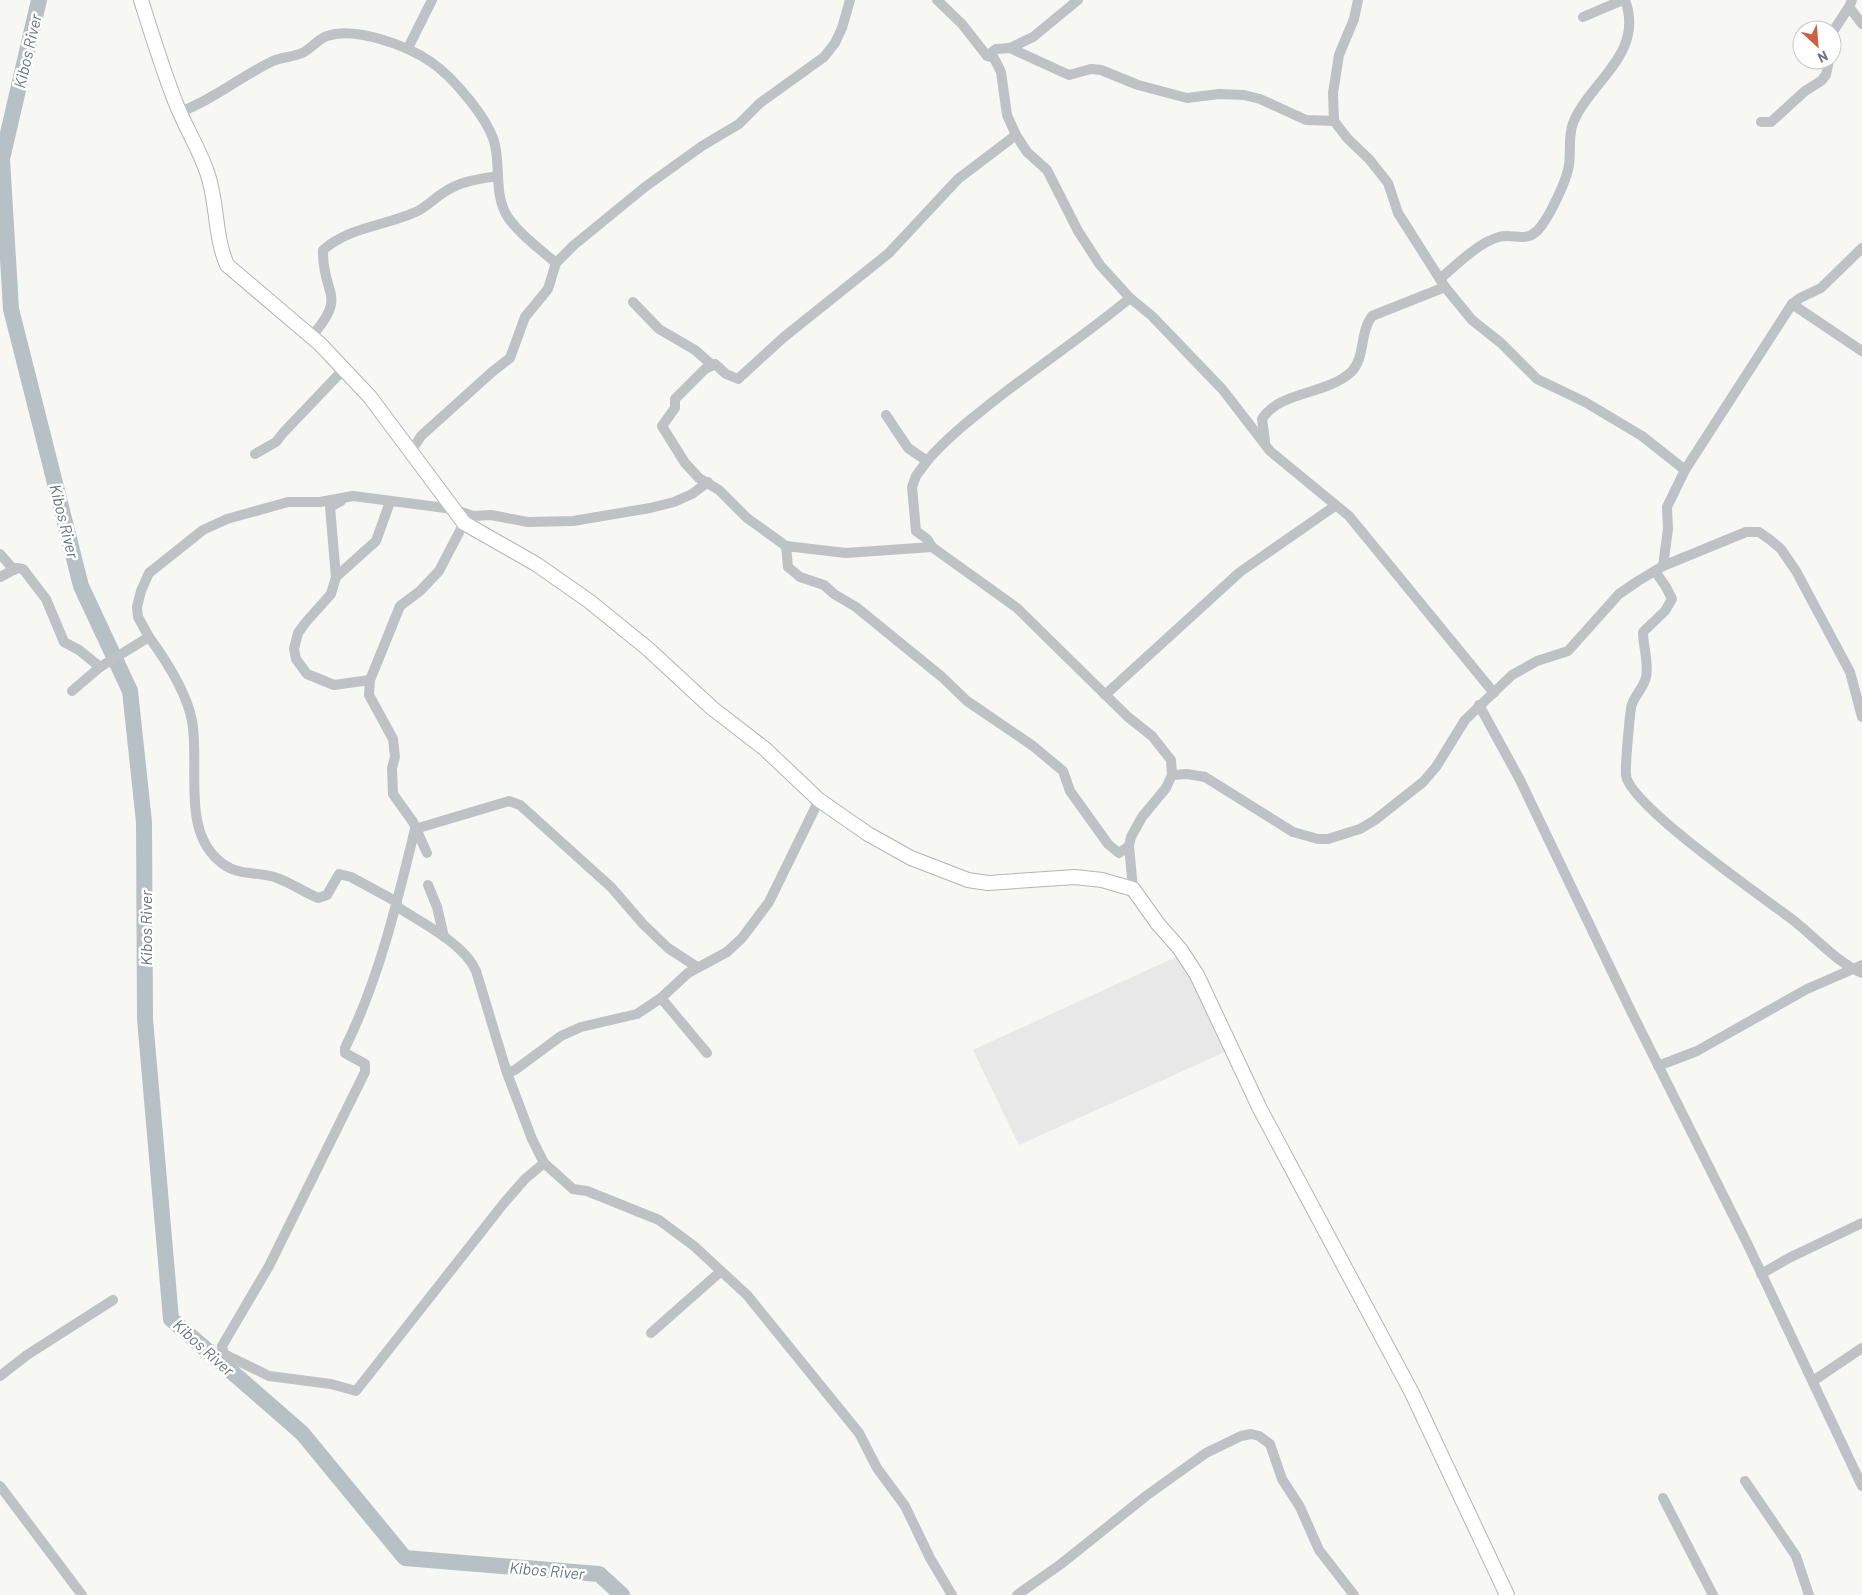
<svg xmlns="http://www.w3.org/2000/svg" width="1862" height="1595" font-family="Barlow,sans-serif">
  <rect width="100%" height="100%" fill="#f7f7f4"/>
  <path fill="#e7e8e7" d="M1178,956L1227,1051L1019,1145L973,1050Z"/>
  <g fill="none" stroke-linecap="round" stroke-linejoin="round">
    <path stroke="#b7c1c5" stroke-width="16" d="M39,0L2,159L11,309L81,586L130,691L144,822L145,1019L171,1319L302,1433L405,1558L599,1574L622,1595"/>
    <g stroke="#b1b6b9" stroke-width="16">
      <path id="secondary" d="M141,0C152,35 163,71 177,106C186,128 199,149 207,172C218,203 214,235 227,265L320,344L370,397L464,523L536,564L589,601L647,648L712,708L765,749L819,800L868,834L911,858L968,880L988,883L1075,877L1102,880L1133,889L1158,924L1180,949L1197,975L1260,1109L1412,1393L1507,1595"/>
    </g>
    <g stroke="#bec2c5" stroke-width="10">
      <path d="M937,0L962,24L987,56L994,58L1001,72L1007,115L1016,135L1027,152L1047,170L1078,231L1100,265L1130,298L1152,316L1223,390L1270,451L1349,516L1494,693"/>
      <path d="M1358,0L1354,19L1339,55L1333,93L1334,121L1348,139L1369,159L1388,183L1398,213L1445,287L1472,320L1501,343L1537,379L1585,402L1642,436L1685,470"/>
      <path d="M1852,0L1849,7L1862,24"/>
      <path d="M1583,17L1623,0"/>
      <path d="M1832,33L1849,7"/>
      <path d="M408,48L432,0"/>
      <path d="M1010,48L1033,37L1078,0"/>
      <path d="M987,56L996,49L1010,48L1069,75L1091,69L1101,70L1138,85L1187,98L1219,94L1244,95L1260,99L1306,120L1334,121"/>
      <path d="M180,112C213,100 241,76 273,61C282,57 293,57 302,53C311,49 318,39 327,36C355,26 408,46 431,62C453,77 489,119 495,145C500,167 495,192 505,212C512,228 542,251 556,263"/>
      <path d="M1761,122H1771L1805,91L1821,81L1826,75L1829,60"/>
      <path d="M1016,135L958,179L889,253L784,337L738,379L726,374L715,364L705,369L675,399V408L662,426L685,463L699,478L719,490L747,518L786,546L788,567L800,577L824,585L834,594L856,607L942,677L967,701L1033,746L1063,771L1070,791L1108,844L1119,853L1129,846"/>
      <path d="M1440,279C1455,266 1479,242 1499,237C1513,233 1526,243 1538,230C1549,218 1567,180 1569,165C1571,152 1568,136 1573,123C1590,81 1645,54 1625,0"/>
      <path d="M633,302L659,329L695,350L712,365"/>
      <path d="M1792,304L1800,298L1821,288L1862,248"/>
      <path d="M311,337C349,294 322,296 323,250C351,226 386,226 418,211C427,206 435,198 443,193C460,181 478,179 498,176"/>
      <path d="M886,415L908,448L927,461C943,442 961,427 980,412C1029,372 1082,338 1130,298"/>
      <path d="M1265,441L1262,419C1280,391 1325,395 1350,373C1366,359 1359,333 1372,316L1445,287"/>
      <path d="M410,453L421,436L492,372L510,358L525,317L548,289L556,263L574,245L645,187L702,146L739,124L760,103L824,57L835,43L842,28L850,0"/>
      <path d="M255,454L276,442L283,433L344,369"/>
      <path d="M927,461L916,476L912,487L916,531L927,539L932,547L1017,608L1128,717L1152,736L1171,760L1172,775L1166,788L1142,817L1131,837L1129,846L1133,889"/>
      <path d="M341,501L330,507L336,577L331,594L306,622L298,633L294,649L296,659L307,674L334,685L370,680"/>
      <path d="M786,546L846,553L932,547"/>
      <path d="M0,554L14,570"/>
      <path d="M1663,566L1668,529L1667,507L1685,470L1792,304L1862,351"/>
      <path d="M1655,571L1666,587L1672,599L1665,611L1643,632C1643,646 1649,663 1646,677C1644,687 1636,694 1632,704C1630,709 1625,768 1626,775C1629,805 1764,898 1793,920C1816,938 1836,962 1862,973"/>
      <path d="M0,577L17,568L23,569L46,599L64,642L79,650L100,667"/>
      <path d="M336,577L376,541L390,502"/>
      <path d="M149,637C165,659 187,693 192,721C200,764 182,827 217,859C237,878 254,870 277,878C291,883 304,892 318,898L327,895L339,874L351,877L397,902"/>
      <path d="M72,691L100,667L149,637L138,617L137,607L141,591L149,573L203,530L227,519L288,502H320L353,496L453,509L473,516L491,515L528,522L573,521L650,508L674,502L692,494L708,482"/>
      <path d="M1105,695L1240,572L1335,506"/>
      <path d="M1479,705L1519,778L1630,1009L1747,1243L1862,1486"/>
      <path d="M1172,775L1187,774L1205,777L1293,832L1318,839H1328L1360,829L1375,820L1423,782L1436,767L1465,720L1512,675L1537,661L1568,651L1619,594L1638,581L1663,566L1746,532H1759L1769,539L1781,549L1796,571L1850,672L1862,717"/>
      <path d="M415,829C397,903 379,979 345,1048V1053L365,1064V1072L269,1266L222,1346L224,1354L269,1376L331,1384L356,1391L504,1203L525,1179L544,1163"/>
      <path d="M415,829L509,801L520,805L611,887L643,924L668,948L697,967"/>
      <path d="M427,853L413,822L393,794L392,768L395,757L393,739L369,695L370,680L400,606L420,591L439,571L464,523"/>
      <path d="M428,885L437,907L444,937"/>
      <path d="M396,906C420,922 465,944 476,971L507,1073L532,1139L544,1163L573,1189L587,1191L659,1220L694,1246L747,1295L859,1433L877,1468L905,1506L930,1558L952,1595"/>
      <path d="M661,998L707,1053"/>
      <path d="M1658,1066L1697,1051L1807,989L1862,965"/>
      <path d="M507,1073L515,1070L561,1036L581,1027L637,1014L661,998L688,973L727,952L742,938L769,902L819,800"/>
      <path d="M1761,1274L1789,1258L1862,1223"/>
      <path d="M651,1333L720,1272"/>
      <path d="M0,1376L27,1355L113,1300"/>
      <path d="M1813,1381L1862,1348"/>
      <path d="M1745,1481L1796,1556L1809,1595"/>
      <path d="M0,1486L82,1595"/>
      <path d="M1663,1498L1713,1595"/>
      <path d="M1017,1595L1061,1564L1146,1496L1206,1453L1241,1436L1251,1434L1259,1436L1270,1444L1282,1479L1300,1507L1319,1550L1354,1595"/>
    </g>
    <use href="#secondary" stroke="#fff" stroke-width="14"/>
  </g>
  <g text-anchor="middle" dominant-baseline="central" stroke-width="5" stroke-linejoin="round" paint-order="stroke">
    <g font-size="16" font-style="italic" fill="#66777d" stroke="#fff">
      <text transform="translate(27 51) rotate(-77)">Kibos River</text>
      <text transform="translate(65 521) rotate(76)">Kibos River</text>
      <text transform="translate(145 928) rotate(-90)">Kibos River</text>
      <text transform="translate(204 1347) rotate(42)">Kibos River</text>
      <text transform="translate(547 1570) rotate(5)">Kibos River</text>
    </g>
  </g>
  <g transform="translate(1817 45) rotate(154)"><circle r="24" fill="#ffffff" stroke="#c3c9cd"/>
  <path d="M0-4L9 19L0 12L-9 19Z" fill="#cc5f3f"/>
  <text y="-8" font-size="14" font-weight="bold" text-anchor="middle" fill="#6a7781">N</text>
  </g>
</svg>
